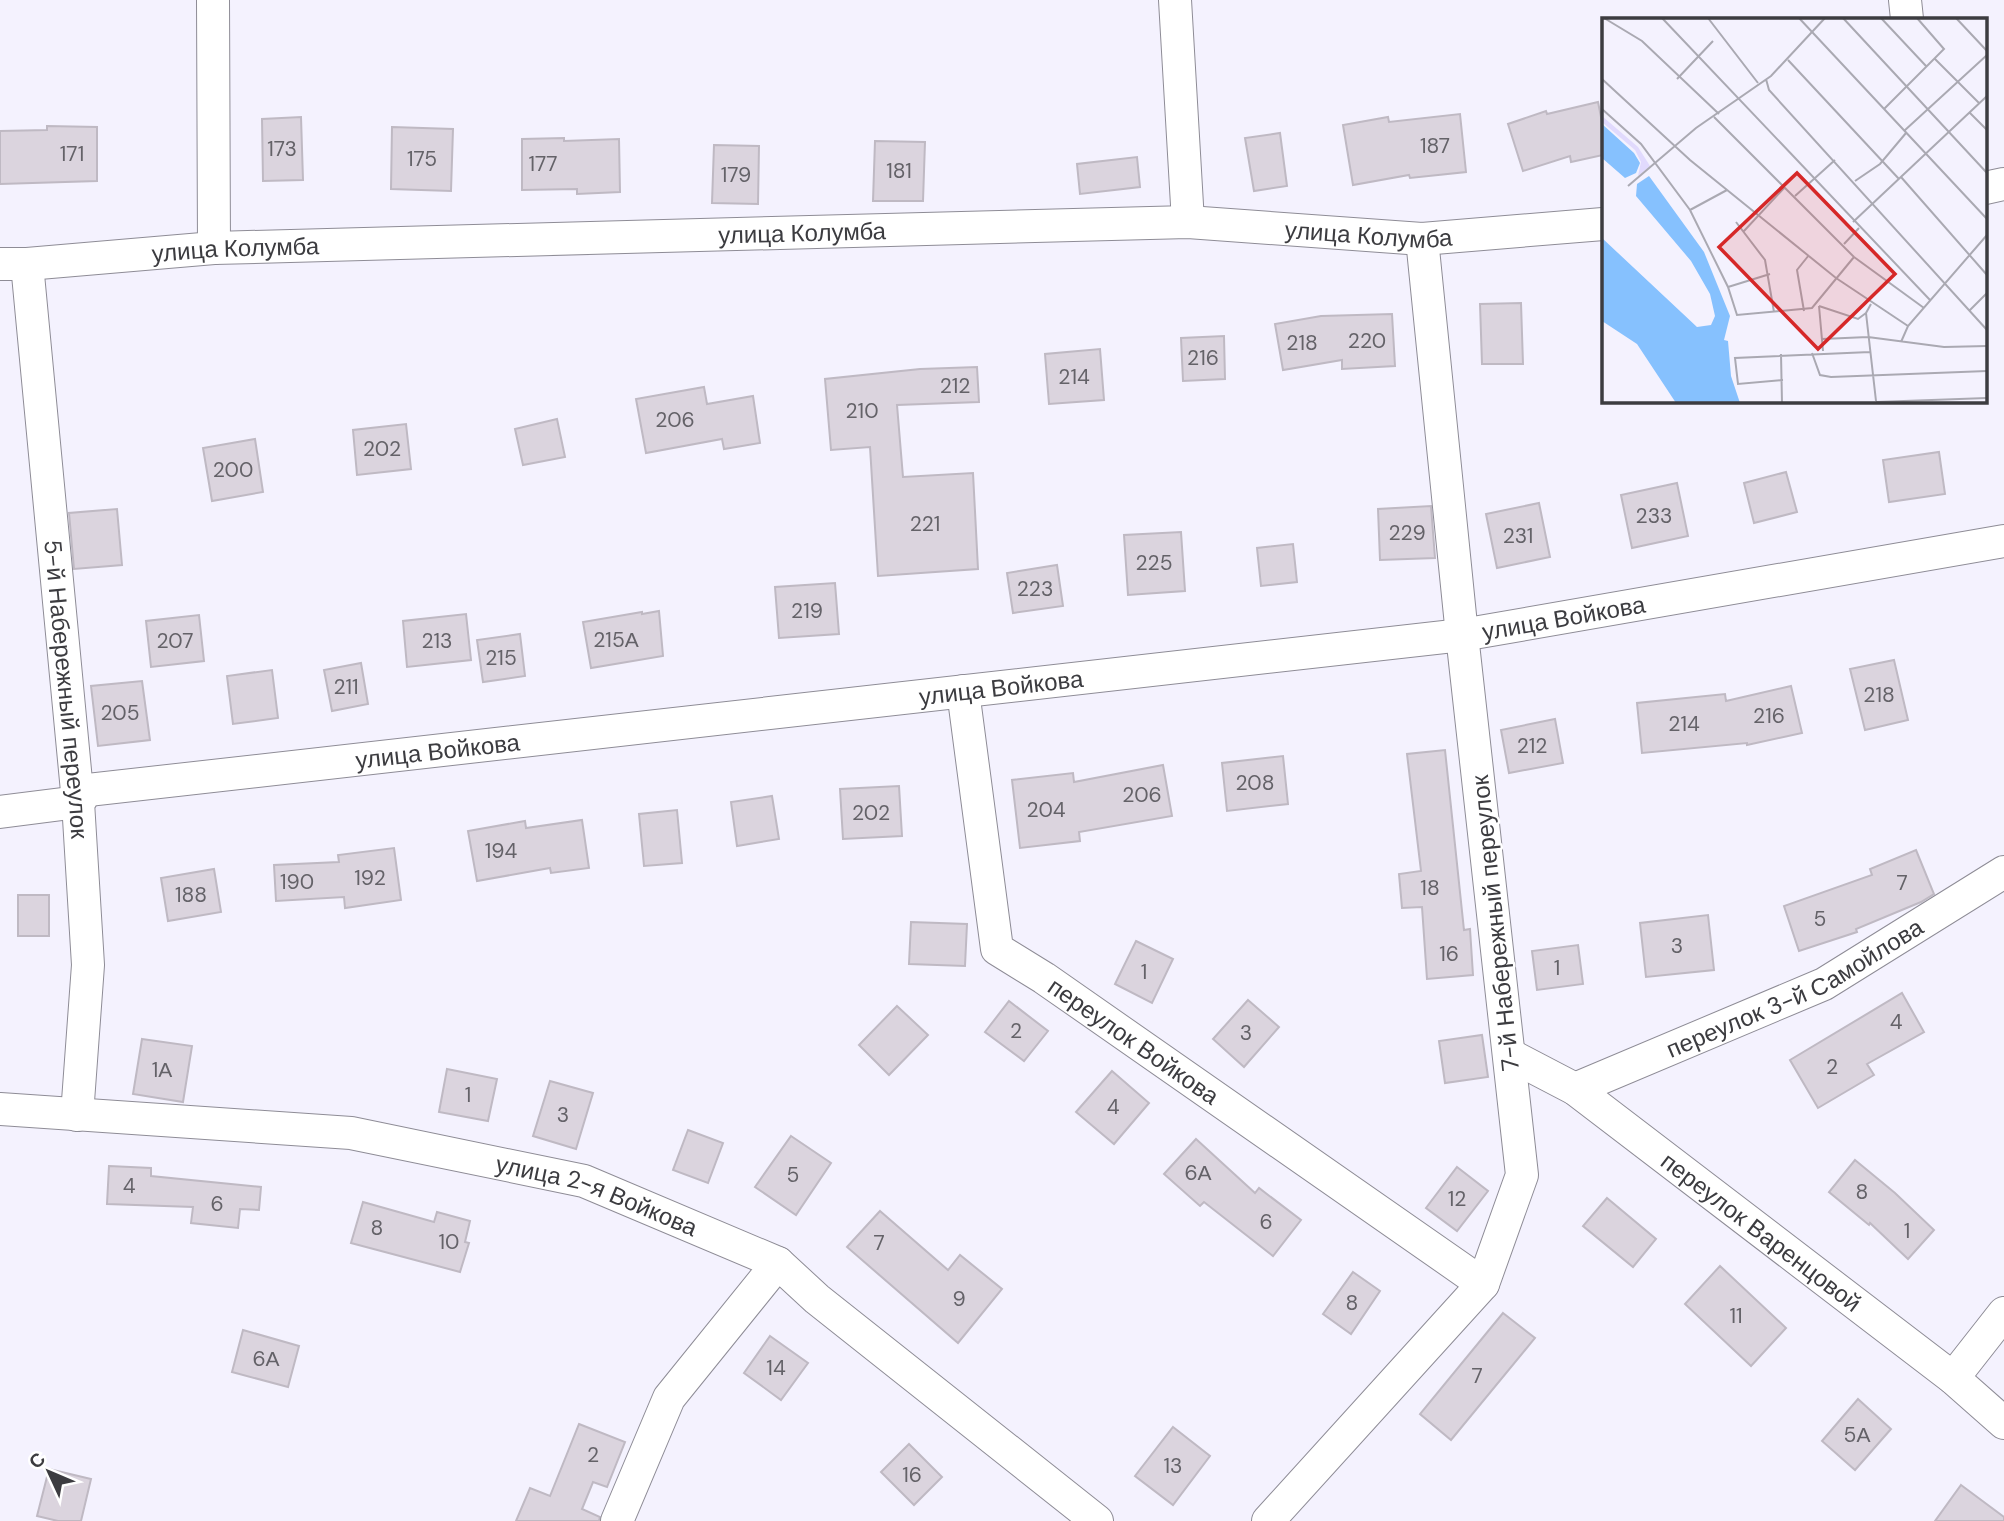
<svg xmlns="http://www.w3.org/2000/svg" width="2004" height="1521" font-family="'DM Sans',sans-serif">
  <rect width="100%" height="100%" fill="#f4f2fe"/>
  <g fill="#dbd4de" stroke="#bfb9c3" stroke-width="2">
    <path d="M1598,102L1603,127V155L1571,162L1570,156L1523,171L1508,124L1546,111L1547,114Z"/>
    <path d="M1460,114L1466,172L1410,178L1409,175L1353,185L1343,125L1388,117L1389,122Z"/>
    <path d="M301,117L303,180L263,181L262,119Z"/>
    <path d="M47,126L97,127V181L0,184V131L47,130Z"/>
    <path d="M392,127L453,129L451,191L391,189Z"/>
    <path d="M1280,133L1287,186L1254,191L1245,138Z"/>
    <path d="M564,138V141L619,139L620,192L577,194V189L522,190V139Z"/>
    <path d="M875,141L925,142L923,201H873Z"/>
    <path d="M714,145L759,146L758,204L712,203Z"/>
    <path d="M1137,157L1140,187L1080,194L1077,164Z"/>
    <path d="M1521,303L1523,364H1482L1480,304Z"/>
    <path d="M1392,314L1395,366L1342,369V360L1283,370L1275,324L1321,316Z"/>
    <path d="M1224,336L1225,379L1183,381L1181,338Z"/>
    <path d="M1100,349L1104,400L1049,404L1045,354Z"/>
    <path d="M977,367L979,402L897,405L903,477L973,473L978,569L878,576L870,447L831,450L825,379L920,369Z"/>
    <path d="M704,387L707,404L753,396L760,443L724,449L722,439L646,453L636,399Z"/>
    <path d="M557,419L565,457L523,465L515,429Z"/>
    <path d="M406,424L411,469L357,475L353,430Z"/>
    <path d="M255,439L263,492L212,501L203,448Z"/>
    <path d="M1939,452L1945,494L1889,502L1883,460Z"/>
    <path d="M1786,472L1797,512L1754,523L1744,483Z"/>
    <path d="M1677,483L1688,536L1632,548L1621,495Z"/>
    <path d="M1539,503L1550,557L1497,568L1486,514Z"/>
    <path d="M1431,506L1435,558L1380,560L1378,509Z"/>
    <path d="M117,509L122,565L74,569L69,513Z"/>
    <path d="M1181,532L1185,591L1128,595L1124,535Z"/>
    <path d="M1293,544L1297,582L1261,586L1257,548Z"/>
    <path d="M1057,565L1063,606L1013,613L1007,573Z"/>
    <path d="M835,583L839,634L779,638L775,587Z"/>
    <path d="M659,611L663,656L591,668L583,622L642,612V614Z"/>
    <path d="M466,614L471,660L407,667L403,621Z"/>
    <path d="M199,615L204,661L151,667L146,621Z"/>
    <path d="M520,634L525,676L483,682L477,640Z"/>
    <path d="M1894,660L1908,720L1865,730L1850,669Z"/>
    <path d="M361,663L368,704L332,711L324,670Z"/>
    <path d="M272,670L278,718L233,724L227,676Z"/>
    <path d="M142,681L150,740L98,746L91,686Z"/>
    <path d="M1791,686L1802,733L1747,745V743L1642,753L1637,703L1725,694L1726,701Z"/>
    <path d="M1555,719L1563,763L1509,773L1501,730Z"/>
    <path d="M1445,750L1464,930L1470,929L1473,975L1427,979L1422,907L1402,908L1399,874L1421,871L1407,754Z"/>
    <path d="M1283,756L1288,804L1227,811L1222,763Z"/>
    <path d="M1163,765L1172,816L1079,832L1080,841L1020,848L1012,780L1073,773L1074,782Z"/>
    <path d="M899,786L902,836L843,839L840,789Z"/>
    <path d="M772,796L779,839L737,846L731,802Z"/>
    <path d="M677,810L682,863L644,866L639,814Z"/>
    <path d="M582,820L589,868L551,873L550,868L477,881L468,831L525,821L526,828Z"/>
    <path d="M394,848L401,900L345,908L344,897L276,901L274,865L339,862L338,855Z"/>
    <path d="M1916,850L1934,894L1921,902L1856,929L1857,932L1799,951L1784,906L1872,875L1870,869Z"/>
    <path d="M214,869L221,912L168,921L161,878Z"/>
    <rect x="18" y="895" width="31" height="41"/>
    <path d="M1708,915L1714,970L1646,977L1640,923Z"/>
    <path d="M911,922L967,924L965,966L909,964Z"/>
    <path d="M1136,941L1173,959L1152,1003L1115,984Z"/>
    <path d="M1578,945L1583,984L1537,990L1532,951Z"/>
    <path d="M1902,993L1924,1032L1867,1064L1874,1075L1818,1108L1790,1060Z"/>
    <path d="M1248,1000L1279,1027L1244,1067L1213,1039Z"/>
    <path d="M1009,1001L1048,1031L1024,1061L985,1032Z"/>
    <path d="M897,1006L928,1035L889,1075L859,1045Z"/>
    <path d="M1482,1035L1488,1077L1445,1083L1439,1041Z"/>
    <path d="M142,1039L192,1046L183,1102L133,1094Z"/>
    <path d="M447,1069L497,1079L488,1121L439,1112Z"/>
    <path d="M1112,1071L1149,1103L1114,1144L1076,1112Z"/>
    <path d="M550,1081L593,1093L576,1149L533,1136Z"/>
    <path d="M688,1130L723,1143L708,1183L673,1170Z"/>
    <path d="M791,1136L831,1163L796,1215L755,1187Z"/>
    <path d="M1196,1139L1255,1193L1259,1188L1301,1220L1273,1256L1204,1202L1200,1206L1164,1174Z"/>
    <path d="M1855,1160L1895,1193L1934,1230L1908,1259L1870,1223L1869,1225L1829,1192Z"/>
    <path d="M109,1166L151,1168V1176L261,1187L259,1210L240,1209L238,1228L191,1223L193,1207L107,1204Z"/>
    <path d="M1457,1167L1488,1191L1457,1231L1426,1208Z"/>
    <path d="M1607,1198L1656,1239L1633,1267L1583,1226Z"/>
    <path d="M363,1202L434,1222L437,1212L470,1221L465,1242L469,1243L460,1272L351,1243Z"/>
    <path d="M880,1211L948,1270L960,1255L1002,1289L958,1343L847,1247Z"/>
    <path d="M1720,1266L1786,1328L1751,1366L1685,1304Z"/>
    <path d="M1353,1272L1380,1291L1351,1334L1323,1314Z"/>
    <path d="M1503,1313L1535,1338L1451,1440L1420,1414Z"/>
    <path d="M243,1330L299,1346L288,1387L232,1372Z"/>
    <path d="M770,1336L808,1363L781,1400L744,1373Z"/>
    <path d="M1858,1399L1891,1429L1855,1470L1822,1441Z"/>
    <path d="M579,1424L625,1442L607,1487L593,1482L582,1509L600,1517L599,1521H516L530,1488L550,1496Z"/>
    <path d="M1173,1427L1210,1456L1173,1505L1135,1476Z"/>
    <path d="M909,1444L942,1477L914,1505L881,1472Z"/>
    <path d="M49,1469L91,1479L81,1521H58L37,1516Z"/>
    <path d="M1961,1485L2004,1517V1521H1935Z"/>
  </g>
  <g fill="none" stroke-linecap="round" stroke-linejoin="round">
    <g stroke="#8e8c96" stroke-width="34">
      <g id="minor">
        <path d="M213,0L214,248"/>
        <path d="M1175,0L1188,222"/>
        <path d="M1905,0L1907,19"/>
        <path d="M1985,188L2004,184"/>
        <path id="s1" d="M0,264H27L214,248L1188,222L1422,239L1603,224"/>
        <path id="s2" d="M27,264L78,802L88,965L77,1115"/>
        <path id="s3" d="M963,691L997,949L1044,978L1483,1284"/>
        <path id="s4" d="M0,812L78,802L88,790L1462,635L2004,541"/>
        <path id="s5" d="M1510,1055L1575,1089L1953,1378L2004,1423"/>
        <path id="s6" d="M1575,1089L1824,984L2004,872"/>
        <path id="s7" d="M0,1109L351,1133L584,1181L778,1263L817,1299L1097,1521"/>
        <path d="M1953,1378L2004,1313"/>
        <path d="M617,1521L669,1398L778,1263"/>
        <path d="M1268,1521L1483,1284L1522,1175L1462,635L1422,239"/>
      </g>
    </g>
    <use href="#minor" stroke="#fff" stroke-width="32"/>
  </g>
  <g text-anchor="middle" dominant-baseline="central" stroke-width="5" stroke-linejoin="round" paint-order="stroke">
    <g font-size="21" fill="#646268">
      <text x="1435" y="146">187</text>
      <text x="282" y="149">173</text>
      <text x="72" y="154">171</text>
      <text x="422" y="159">175</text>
      <text x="543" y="164">177</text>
      <text x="899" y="171">181</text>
      <text x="736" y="175">179</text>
      <text x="1367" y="341">220</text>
      <text x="1302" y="343">218</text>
      <text x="1203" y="358">216</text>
      <text x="1074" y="377">214</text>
      <text x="955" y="386">212</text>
      <text x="862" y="411">210</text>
      <text x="675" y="420">206</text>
      <text x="382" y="449">202</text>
      <text x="233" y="470">200</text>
      <text x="1654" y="516">233</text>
      <text x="925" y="524">221</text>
      <text x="1407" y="533">229</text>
      <text x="1518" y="536">231</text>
      <text x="1154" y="563">225</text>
      <text x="1035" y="589">223</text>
      <text x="807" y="611">219</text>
      <text x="616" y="640">215А</text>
      <text x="175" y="641">207</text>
      <text x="437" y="641">213</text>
      <text x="501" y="658">215</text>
      <text x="346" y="687">211</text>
      <text x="1879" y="695">218</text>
      <text x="120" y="713">205</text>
      <text x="1769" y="716">216</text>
      <text x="1684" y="724">214</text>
      <text x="1532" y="746">212</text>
      <text x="1255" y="783">208</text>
      <text x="1142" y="795">206</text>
      <text x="1046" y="810">204</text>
      <text x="871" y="813">202</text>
      <text x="501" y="851">194</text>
      <text x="370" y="878">192</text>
      <text x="297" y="882">190</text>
      <text x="1902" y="883">7</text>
      <text x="1430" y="888">18</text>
      <text x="191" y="895">188</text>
      <text x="1820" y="919">5</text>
      <text x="1677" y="946">3</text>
      <text x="1449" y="954">16</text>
      <text x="1557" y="968">1</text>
      <text x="1144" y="972">1</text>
      <text x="1896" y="1022">4</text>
      <text x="1016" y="1031">2</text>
      <text x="1246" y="1033">3</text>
      <text x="1832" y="1067">2</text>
      <text x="162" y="1070">1А</text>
      <text x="468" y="1095">1</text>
      <text x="1113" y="1107">4</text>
      <text x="563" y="1115">3</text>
      <text x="1198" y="1173">6А</text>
      <text x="793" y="1175">5</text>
      <text x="129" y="1186">4</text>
      <text x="1862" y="1192">8</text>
      <text x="1457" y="1199">12</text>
      <text x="217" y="1204">6</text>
      <text x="1266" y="1222">6</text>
      <text x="377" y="1228">8</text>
      <text x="1907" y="1231">1</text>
      <text x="449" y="1242">10</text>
      <text x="879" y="1243">7</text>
      <text x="959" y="1299">9</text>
      <text x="1352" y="1303">8</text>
      <text x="1736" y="1316">11</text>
      <text x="266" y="1359">6А</text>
      <text x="776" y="1368">14</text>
      <text x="1477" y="1376">7</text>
      <text x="1857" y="1435">5А</text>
      <text x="593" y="1455">2</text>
      <text x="1173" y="1466">13</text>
      <text x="912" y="1475">16</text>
    </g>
    <g font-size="24" fill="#3c3c40" stroke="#fff">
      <text stroke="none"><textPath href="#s1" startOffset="803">улица Колумба</textPath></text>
      <text stroke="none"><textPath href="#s1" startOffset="1370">улица Колумба</textPath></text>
      <text stroke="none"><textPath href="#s1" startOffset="236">улица Колумба</textPath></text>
      <text stroke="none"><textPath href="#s4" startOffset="1580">улица Войкова</textPath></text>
      <text stroke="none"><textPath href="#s4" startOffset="1013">улица Войкова</textPath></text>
      <text stroke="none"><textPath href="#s2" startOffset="427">5-й Набережный переулок</textPath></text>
      <text stroke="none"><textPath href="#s4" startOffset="446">улица Войкова</textPath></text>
      <text transform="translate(1495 923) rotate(-96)">7-й Набережный переулок</text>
      <text stroke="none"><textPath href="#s6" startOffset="242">переулок 3-й Самойлова</textPath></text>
      <text stroke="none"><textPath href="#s3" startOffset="425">переулок Войкова</textPath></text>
      <text stroke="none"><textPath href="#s7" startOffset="606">улица 2-я Войкова</textPath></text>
      <text stroke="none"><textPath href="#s5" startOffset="308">переулок Варенцовой</textPath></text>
    </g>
  </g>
  <g transform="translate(1602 18)">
    <rect width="385" height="385" fill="#f4f2fe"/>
    <path d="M0,98L36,129L48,148L36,158L39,144L33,132L0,104Z" fill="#e1dafd"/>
    <path d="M0,106L32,135L38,145L34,155L23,160L0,140ZM47,158L102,234L128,298L122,322L126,323L129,358L138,385H74L35,326L0,303V220L95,309L109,307L113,298L108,276L89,243L34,178L35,166Z" fill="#86c1fe"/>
    <path fill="none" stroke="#aaa9b2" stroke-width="2" d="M2,0L40,23L117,96M60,0L328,282M106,0L156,65M197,0L385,201M241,0L385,155M279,0L324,48M354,0L385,33M332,40L377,85M186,42L297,161M0,61L88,142L234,260L306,308M75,61L111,23M164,61L167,72L385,312M0,91L39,126L88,192L126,269L135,297L210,290L252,239M282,91L342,31L315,0M367,94L385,112M112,99L252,239L322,290M302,113L385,37M299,159L385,257M253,163L278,146L304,115M26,168L94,110L169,58L223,0M193,178L233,142M88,192L125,172M134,204L163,242L172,294M251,204L385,78M142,213L183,169M242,226L257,210M126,269L168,256M269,286L264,295L274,383M217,288L256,301L264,295M217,288L221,333M368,292L385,275M202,293L195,252L207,237M220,321L266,319L342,329L385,328M299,324L306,308L385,217M210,335L218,357L229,359L385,353M179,336L180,385M181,362L136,366L133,340L268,334M274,384L385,380"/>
    <path fill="#d62828" fill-opacity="0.15" stroke="#d62828" stroke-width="3.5" d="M195,155L293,256L216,331L117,229Z"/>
    <rect width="385" height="385" fill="none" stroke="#3c3c40" stroke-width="3.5"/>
  </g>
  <g transform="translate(49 1472) rotate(314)" stroke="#ffffff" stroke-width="5" paint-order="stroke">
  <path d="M0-5L12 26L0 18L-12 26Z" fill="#3c3c40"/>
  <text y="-10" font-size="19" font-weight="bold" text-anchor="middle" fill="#3c3c40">С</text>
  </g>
</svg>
